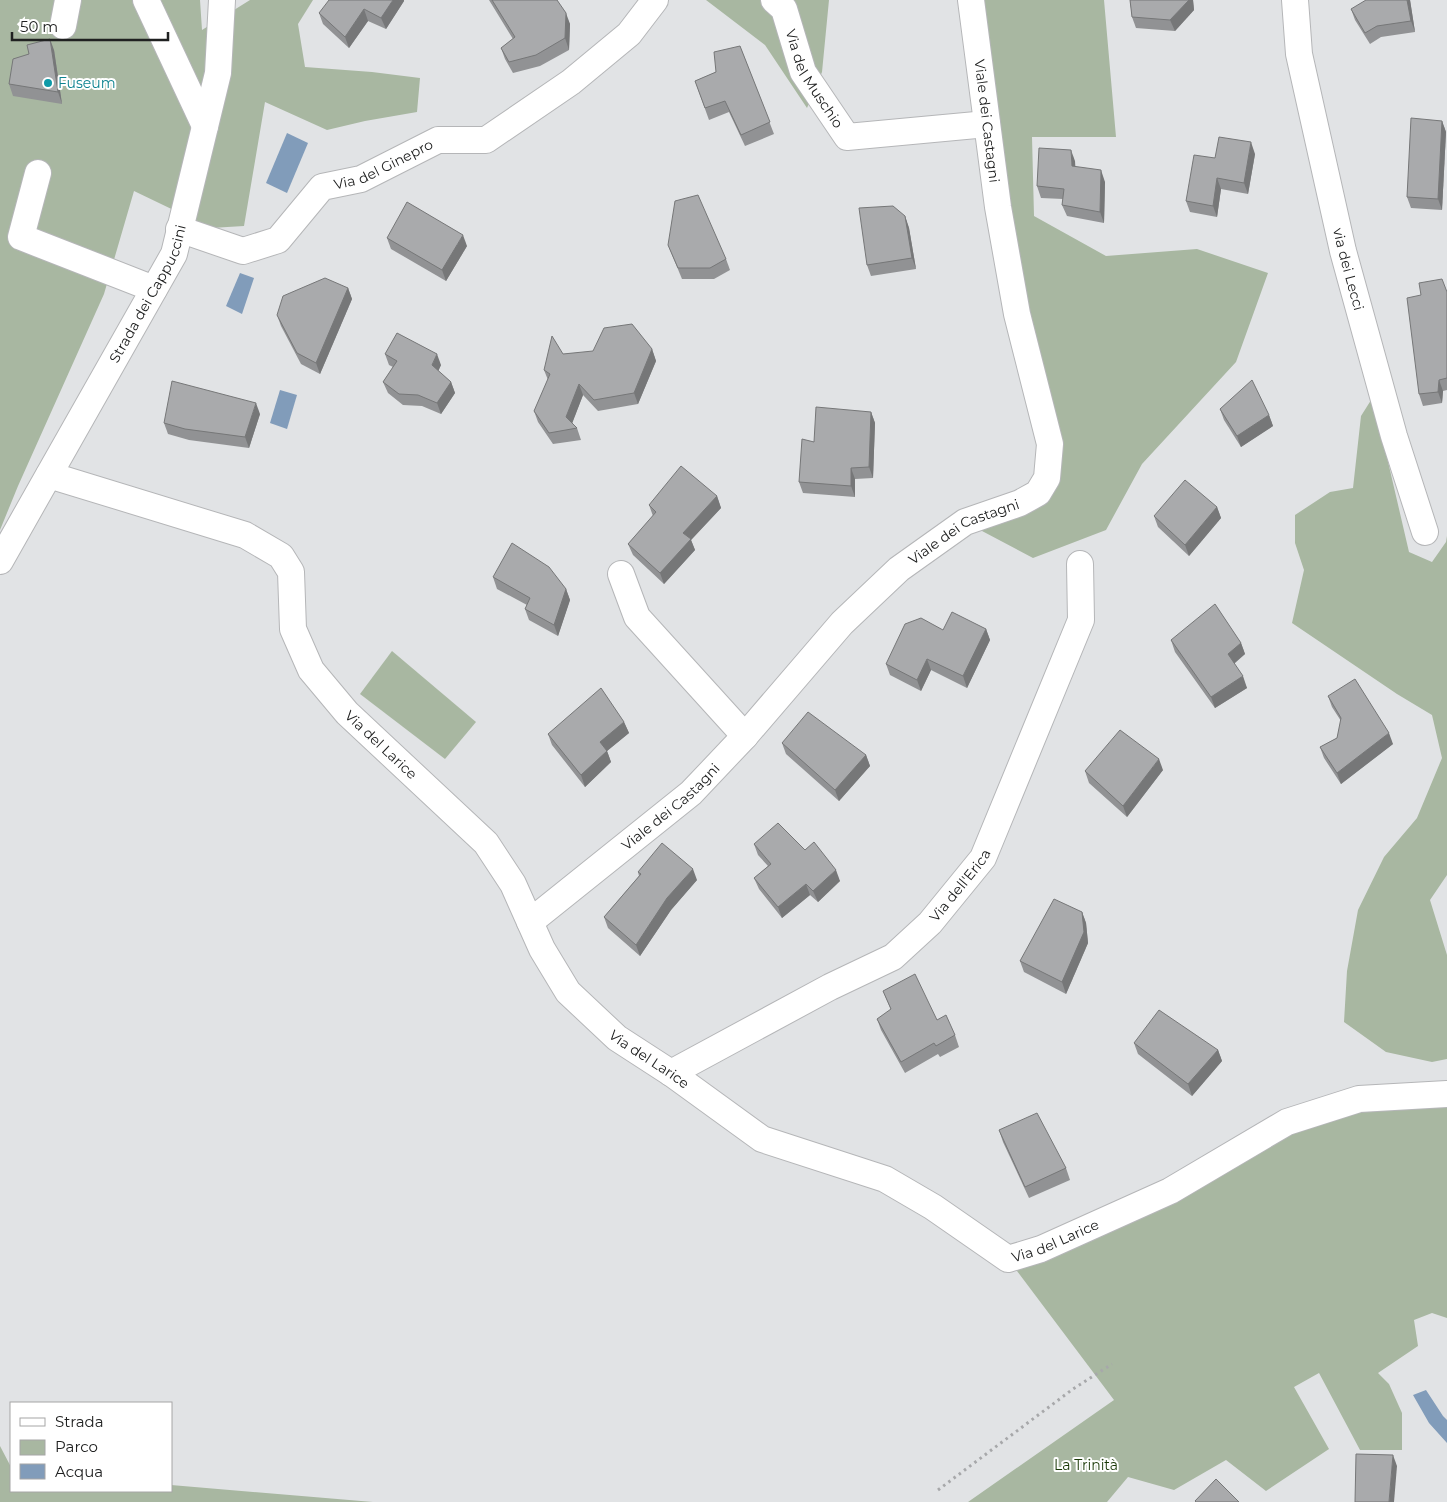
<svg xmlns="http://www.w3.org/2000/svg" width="1447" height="1502" font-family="Montserrat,sans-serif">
  <rect width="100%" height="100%" fill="#e1e3e5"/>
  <g fill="#a8b7a1">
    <path d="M0,0H200L202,30L250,0H313L298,24L305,67L372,72L420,78L417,112L365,121L327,130L265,102L244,226L211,228L134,191L104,294L18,486L0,530Z"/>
    <path d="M706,0H829L822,72L807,108L765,45Z"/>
    <path d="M971,0H1104L1116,137H1032L1034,216L1106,256L1197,249L1268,273L1236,362L1142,464L1106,530L1033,558L965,522L1047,478Z"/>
    <path d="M1373,397L1409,552L1432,562L1446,542L1447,536V875L1430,900L1447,955V1059L1432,1062L1386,1052L1344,1022L1347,971L1358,910L1384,857L1417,818L1442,758L1432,715L1397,694L1292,623L1304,570L1295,543V515L1330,492L1353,488L1361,416Z"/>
    <path d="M392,651L476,722L445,759L360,694Z"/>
    <path d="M1447,1095V1318L1432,1313L1414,1320L1418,1346L1378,1373L1389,1384L1402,1413V1450H1360L1319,1373L1294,1387L1329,1449L1266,1491L1226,1460L1174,1490L1128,1477L1107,1502H968L1114,1400L1008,1259L1287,1122Z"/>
    <path d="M0,1446L11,1467V1491H171V1485L373,1502H0Z"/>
  </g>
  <g fill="#819cba">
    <path d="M287,133L308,143L287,193L266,183Z"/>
    <path d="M240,273L254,278L242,314L226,306Z"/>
    <path d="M280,390L297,395L287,429L270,423Z"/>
    <path d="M1426,1390L1443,1416L1447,1420V1443L1429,1423L1413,1395Z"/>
  </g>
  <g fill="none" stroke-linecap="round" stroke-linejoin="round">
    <g stroke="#b5b6b8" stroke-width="28">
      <g id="minor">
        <path d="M146,0L205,126"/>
        <path id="s1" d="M774,0L784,9L803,72L847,137L987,124"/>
        <path id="s2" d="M1295,0L1299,54L1343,251L1394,436L1425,532"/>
        <path d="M63,26L68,0"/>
        <path d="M38,173L21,237L154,289"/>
        <path id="s3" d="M179,229L243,251L278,240L322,187L361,179L438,140H486L571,82L629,34L655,0"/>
        <path id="s4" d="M49,475L245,535L281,556L291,572L293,629L311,670L347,713L486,843L513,884L542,949L568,992L617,1038L671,1073L762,1139L885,1179L933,1207L1008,1259L1041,1249L1170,1191L1287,1122L1359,1099L1447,1094"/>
        <path id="s5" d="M0,561L174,254L218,73L222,0"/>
        <path d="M621,574L637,617L745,736"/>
        <path id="s6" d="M530,922L691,793L745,736L842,623L899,569L965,522L1020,503L1038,493L1047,478L1050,444L1017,314L998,207L971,0"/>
        <path id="s7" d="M671,1073L830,987L893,957L930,923L983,858L1081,620L1080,564"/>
      </g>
    </g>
    <path stroke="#a7a8aa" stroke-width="3" stroke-dasharray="2.5 4" stroke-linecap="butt" d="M938,1490L1073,1389L1112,1364"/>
    <use href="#minor" stroke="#fff" stroke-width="26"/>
  </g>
  <g fill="#919294">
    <path d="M489,0H557L570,24L569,50L540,66L513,73L505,59L501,48L513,39Z"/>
    <path d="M1130,0H1193L1194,10L1175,31L1136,28L1132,17Z"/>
    <path d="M1410,0L1415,32L1381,37L1370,44L1355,20L1351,9Z"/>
    <path d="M404,1L386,29L368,21L349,48L323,24L319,13Z"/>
    <path d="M740,46L774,134L745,146L729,112L709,120L695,81L716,72Z"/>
    <path d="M54,50L62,104L13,96L9,84L29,54Z"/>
    <path d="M1442,121L1446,132L1442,210L1411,208L1407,197Z"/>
    <path d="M1255,154L1248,194L1221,189L1217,217L1190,212L1186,201L1215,158Z"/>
    <path d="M1075,161V167L1105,182L1104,223L1067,216L1062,205L1063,199L1041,198L1037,186Z"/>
    <path d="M905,216L909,228L916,269L871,276L867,265Z"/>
    <path d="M387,238L467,246L446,281L391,249Z"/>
    <path d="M668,245L726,259L730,270L714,279H682Z"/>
    <path d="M348,288L352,299L320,374L301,364L281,326L277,315Z"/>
    <path d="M1447,292V390L1443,391L1442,403L1423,406L1419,394Z"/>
    <path d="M652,349L656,361L638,404L598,411L583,395L572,423L577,428L581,440L553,444L538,422L534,411L548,380L544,370L563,354Z"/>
    <path d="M385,354L441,365L438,371L451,382L455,393L441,414L422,406L403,405L388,393L383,382L393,367L389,365Z"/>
    <path d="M1220,409L1269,415L1273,426L1241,447L1224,420Z"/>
    <path d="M871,412L875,423L873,478L855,479V497L803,493L799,482L814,442Z"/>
    <path d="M260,414L249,448L189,440L168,434L164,423Z"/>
    <path d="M717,496L721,508L691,540L695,550L664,584L633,555L628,544L653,516L649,505Z"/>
    <path d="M1217,507L1221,518L1189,556L1158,527L1154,516Z"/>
    <path d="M493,577L566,589L570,600L558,636L529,620L525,609L527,605L497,589Z"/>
    <path d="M986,629L990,640L967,688L931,670L921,691L890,675L886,664L943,630Z"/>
    <path d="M1171,640L1241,643L1245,654L1234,664L1247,688L1215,708L1175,652Z"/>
    <path d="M1328,696L1393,744L1341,784L1324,758L1320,747L1337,738L1341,721L1332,707Z"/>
    <path d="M624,722L629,733L607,751L611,762L585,787L552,745L548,734Z"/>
    <path d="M782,743L866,755L870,766L839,801L786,754Z"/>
    <path d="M1163,770L1127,817L1089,783L1085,771Z"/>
    <path d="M754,844L805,850L840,881L818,902L810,895L782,918L759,889L754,878L768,866L758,855Z"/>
    <path d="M638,872L697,880L671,910L640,956L608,928L604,917L639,876Z"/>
    <path d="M1082,912L1086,923L1088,943L1066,994L1024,972L1020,961Z"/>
    <path d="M883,991L937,1020L955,1035L959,1047L940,1057L938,1054L905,1073L881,1030L877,1019L891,1010Z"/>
    <path d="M1134,1043L1218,1050L1222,1061L1192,1096L1138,1054Z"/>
    <path d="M999,1130L1066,1168L1070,1180L1029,1198L1003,1142Z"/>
  </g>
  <g fill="#767778">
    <path d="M393,0H404V1L386,29L381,18Z"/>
    <path d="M1189,0H1193L1194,10L1175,31L1170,20Z"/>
    <path d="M1407,0H1410L1415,32L1411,21Z"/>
    <path d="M364,9L368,21L349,48L345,37Z"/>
    <path d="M566,13L570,24L569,50L565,38Z"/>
    <path d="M50,39L54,50L62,104L58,92Z"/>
    <path d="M1442,121L1446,132L1442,210L1438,199Z"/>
    <path d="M1251,142L1255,154L1248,194L1244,183Z"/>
    <path d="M1071,150L1075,161L1076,177L1072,166Z"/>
    <path d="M1101,170L1105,182L1104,223L1100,212Z"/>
    <path d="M1217,178L1221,189L1217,217L1213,206Z"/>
    <path d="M905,216L909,228L916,269L912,258Z"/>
    <path d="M463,235L467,246L446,281L442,270Z"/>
    <path d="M348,288L352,299L320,374L316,363Z"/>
    <path d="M652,349L656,361L638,404L634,393Z"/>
    <path d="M437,354L441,365L436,376L432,365Z"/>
    <path d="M1439,380L1443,391L1442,403L1438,392Z"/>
    <path d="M451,382L455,393L441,414L437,403Z"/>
    <path d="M579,384L583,395L570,429L566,417Z"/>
    <path d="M256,403L260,414L249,448L245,437Z"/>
    <path d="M871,412L875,423L873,478L869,467Z"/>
    <path d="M1269,415L1273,426L1241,447L1237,436Z"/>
    <path d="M851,468L855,479V497L851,486Z"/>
    <path d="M717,496L721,508L691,540L695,550L664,584L660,573L683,533Z"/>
    <path d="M1217,507L1221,518L1189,556L1185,545Z"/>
    <path d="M566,589L570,600L558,636L554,625Z"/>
    <path d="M986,629L990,640L967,688L963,676Z"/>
    <path d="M1241,643L1245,654L1232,665L1228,654Z"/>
    <path d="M927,659L931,670L921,691L917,680Z"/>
    <path d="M1243,676L1247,688L1215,708L1211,697Z"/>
    <path d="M624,722L629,733L607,751L611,762L585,787L581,775L600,742Z"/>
    <path d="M1389,733L1393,744L1341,784L1337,773Z"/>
    <path d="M866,755L870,766L839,801L835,790Z"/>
    <path d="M1159,759L1163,770L1127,817L1123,806Z"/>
    <path d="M693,869L697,880L671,910L640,956L636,945L667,898Z"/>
    <path d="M836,870L840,881L818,902L813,891Z"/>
    <path d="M806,884L810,895L782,918L778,907Z"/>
    <path d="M1082,912L1086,923L1088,943L1066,994L1062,982Z"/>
    <path d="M1218,1050L1222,1061L1192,1096L1188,1084Z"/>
    <path d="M1393,1455L1397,1466L1394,1502H1389Z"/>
  </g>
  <g fill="#a9aaac" stroke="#767778">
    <path d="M329,0H393L381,18L364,9L345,37L319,13Z"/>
    <path d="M492,0H557L566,13L565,38L536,55L509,62L501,48L515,37Z"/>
    <path d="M1130,0H1189L1170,20L1132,17Z"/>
    <path d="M1366,0H1407L1411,21L1377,26L1365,33L1351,9Z"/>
    <path d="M50,39L58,92L9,84L13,59L29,54L27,45Z"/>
    <path d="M740,46L770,122L741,135L725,101L705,108L695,81L716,72L714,52Z"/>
    <path d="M1411,118L1442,121L1438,199L1407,197Z"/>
    <path d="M1219,137L1251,142L1244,183L1217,178L1213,206L1186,201L1194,155L1215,158Z"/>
    <path d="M1039,148L1071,150L1072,166L1101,170L1100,212L1062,205L1064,189L1037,186Z"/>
    <path d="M698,195L726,259L710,268H678L668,245L675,201Z"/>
    <path d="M407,202L463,235L442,270L387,238Z"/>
    <path d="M893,206L905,216L912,258L867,265L859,208Z"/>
    <path d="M325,278L348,288L316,363L297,353L277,315L283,296Z"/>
    <path d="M1442,279L1447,292V378L1439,380L1438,392L1419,394L1407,298L1421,295L1419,283Z"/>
    <path d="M632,324L652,349L634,393L594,400L579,384L566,417L577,428L549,433L534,411L550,374L544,370L552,336L563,354L593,351L604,328Z"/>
    <path d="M397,333L437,354L432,365L451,382L437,403L418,395L399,394L383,382L397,361L385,354Z"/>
    <path d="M1252,380L1269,415L1237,436L1220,409Z"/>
    <path d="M172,381L256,403L245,437L185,429L164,423Z"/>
    <path d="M816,407L871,412L869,467L851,468V486L799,482L802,439L814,442Z"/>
    <path d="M681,466L717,496L683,533L691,539L660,573L628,544L656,512L649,505Z"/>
    <path d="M1185,480L1217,507L1185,545L1154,516Z"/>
    <path d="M512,543L549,567L566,589L554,625L525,609L530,598L493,577Z"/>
    <path d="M1215,604L1241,643L1228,654L1243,676L1211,697L1171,640Z"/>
    <path d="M952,612L986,629L963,676L927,659L917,680L886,664L905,624L921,618L943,630Z"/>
    <path d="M1355,679L1389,733L1337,773L1320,747L1337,738L1341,718L1328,696Z"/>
    <path d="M601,688L624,722L600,742L607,751L581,775L548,734Z"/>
    <path d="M808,712L866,755L835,790L782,743Z"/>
    <path d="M1120,730L1159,759L1123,806L1085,771Z"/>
    <path d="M778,823L805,850L814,842L836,870L813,891L806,884L778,907L754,878L771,864L754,844Z"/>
    <path d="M662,843L693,869L667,898L636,945L604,917L641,874L638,872Z"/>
    <path d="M1054,899L1082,912L1084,932L1062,982L1020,961Z"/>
    <path d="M915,974L937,1020L946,1015L955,1035L936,1046L934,1043L901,1062L877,1019L891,1009L883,991Z"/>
    <path d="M1159,1010L1218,1050L1188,1084L1134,1043Z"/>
    <path d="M1037,1113L1066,1168L1025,1187L999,1130Z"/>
    <path d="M1356,1454L1393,1455L1389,1502H1355Z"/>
    <path d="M1216,1479L1239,1502H1196L1195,1501Z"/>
  </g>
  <circle fill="#0f9aa8" stroke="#fff" stroke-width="2" cx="48" cy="83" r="5"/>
  <g text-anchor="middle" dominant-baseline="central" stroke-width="4" stroke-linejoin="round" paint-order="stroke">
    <g font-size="14" fill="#202121" stroke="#fff">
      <text stroke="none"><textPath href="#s1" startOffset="90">Via del Muschio</textPath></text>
      <text transform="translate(987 121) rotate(83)">Viale dei Castagni</text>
      <text stroke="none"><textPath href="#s3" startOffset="239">Via del Ginepro</textPath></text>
      <text stroke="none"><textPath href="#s2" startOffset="275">via dei Lecci</textPath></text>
      <text stroke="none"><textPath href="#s5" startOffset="306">Strada dei Cappuccini</textPath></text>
      <text stroke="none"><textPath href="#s6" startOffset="588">Viale dei Castagni</textPath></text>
      <text stroke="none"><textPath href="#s4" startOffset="470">Via del Larice</textPath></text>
      <text stroke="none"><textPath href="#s6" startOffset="182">Viale dei Castagni</textPath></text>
      <text stroke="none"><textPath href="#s7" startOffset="349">Via dell'Erica</textPath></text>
      <text stroke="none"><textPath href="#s4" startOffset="890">Via del Larice</textPath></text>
      <text stroke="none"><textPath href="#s4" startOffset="1355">Via del Larice</textPath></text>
    </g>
    <g font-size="14" fill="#0d838f" stroke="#fff" text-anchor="start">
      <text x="58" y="83">Fuseum</text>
    </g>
    <g font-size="14" fill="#193806" stroke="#fff">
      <text x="1086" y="1465">La Trinità</text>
    </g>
  </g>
  <rect x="10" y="1402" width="162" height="90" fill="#ffffff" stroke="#a6a6a6"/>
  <rect x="20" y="1418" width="25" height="8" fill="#ffffff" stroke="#a6a6a6"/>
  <text x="55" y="1427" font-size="15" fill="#202121">Strada</text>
  <rect x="20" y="1440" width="25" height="15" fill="#a8b7a1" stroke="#a6a6a6"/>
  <text x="55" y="1452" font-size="15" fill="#202121">Parco</text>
  <rect x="20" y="1464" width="25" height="15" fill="#819cba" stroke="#a6a6a6"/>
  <text x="55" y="1477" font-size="15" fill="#202121">Acqua</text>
  <path d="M12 32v8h156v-8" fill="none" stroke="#202121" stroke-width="2.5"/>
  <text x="20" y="32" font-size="15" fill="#202121" stroke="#ffffff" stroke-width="4" paint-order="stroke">50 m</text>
</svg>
